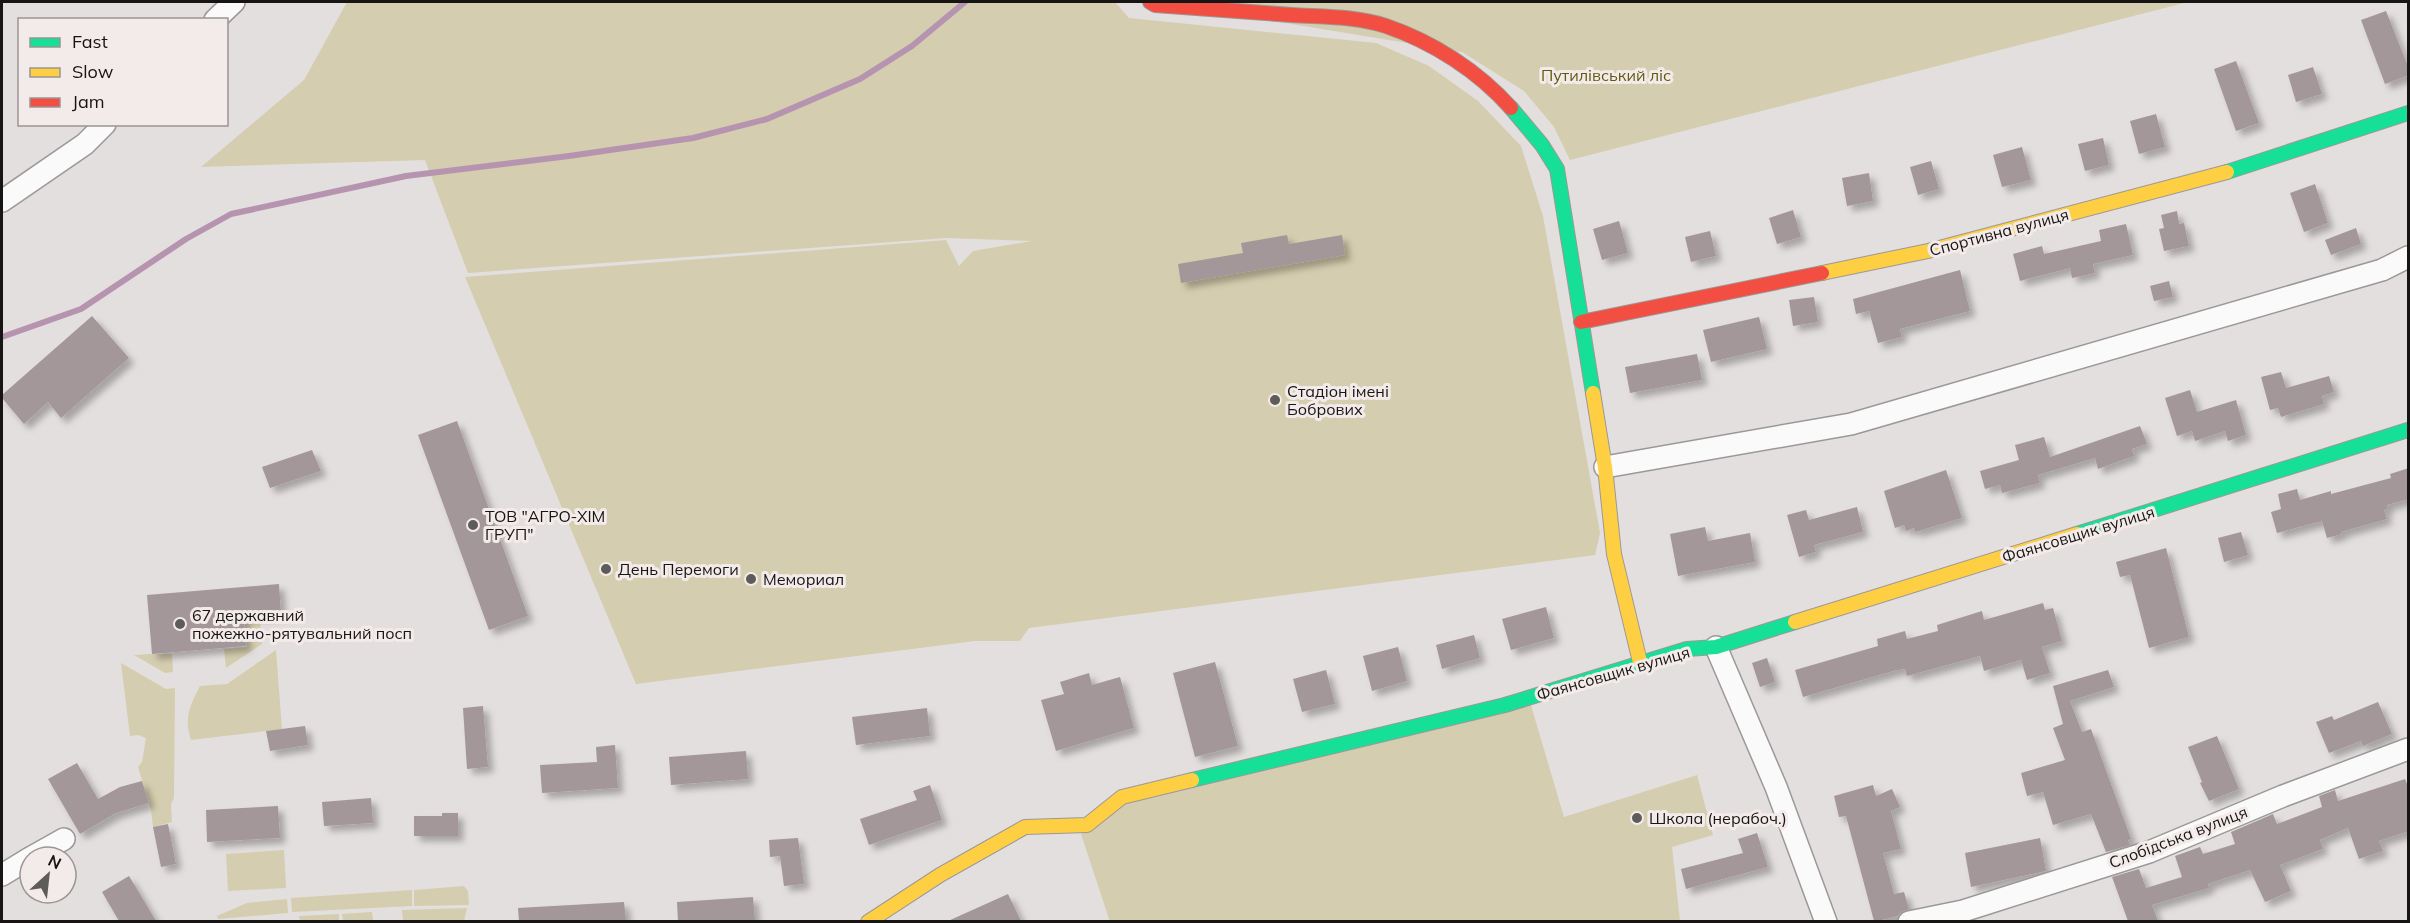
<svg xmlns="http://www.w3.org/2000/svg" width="2410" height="923" font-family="Mulish,sans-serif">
  <defs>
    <filter id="shadow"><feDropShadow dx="5.5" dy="5.5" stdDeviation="3" flood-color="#0004"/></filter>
  </defs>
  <rect width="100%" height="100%" fill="#e3dfde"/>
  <g fill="#d5cdaf">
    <path d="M347,2H1115L1129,18L1376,43L1429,66L1478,101L1521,146L1543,216L1600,533L1595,555L1029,628L1020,641H975L636,684L465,277L946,240L959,266L973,251L1032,241L947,238L468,273L425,160L201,167L304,80Z"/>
    <path d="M1157,2H2188L1570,160L1554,127L1524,91L1462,52Z"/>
    <path d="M258,594L262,644L226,668L224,649L247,647L243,596Z"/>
    <path d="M276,650L282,729L191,740C184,719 189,707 200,686L227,684Z"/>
    <path d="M150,654H172L173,672L165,673L134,655Z"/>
    <path d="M121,663L166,689L175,688L174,798L171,804L172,822L153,827L151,810L138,767L142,762L146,738L138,735L130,736Z"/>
    <path d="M1530,702L1564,817L1697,775L1713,835L1672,847L1680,921L1110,922L1081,834L1123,797Z"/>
    <path d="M284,850L286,888L228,891L226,854Z"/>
    <path d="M464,886L468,891L469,905L414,906V890Z"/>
    <path d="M412,890V906L292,912L291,898Z"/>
    <path d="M287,899L288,913L218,919L217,916L247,903Z"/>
    <path d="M467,908L464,921L403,920L402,910Z"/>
    <path d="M372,912L373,920L343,921L342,914Z"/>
    <path d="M339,914V921H300L299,916Z"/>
  </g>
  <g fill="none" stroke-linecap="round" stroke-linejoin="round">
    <path stroke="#b694b0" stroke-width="6" d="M2,337L81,309L186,239L231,214L406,176L569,156L693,138L767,119L860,79L912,46L965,2"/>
  </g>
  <g fill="#a49799" filter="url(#shadow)">
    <path d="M2386,11L2409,69V75L2385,84L2361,20Z"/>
    <path d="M2236,61L2259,123L2236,131L2214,69Z"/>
    <path d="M2313,67L2322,94L2296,102L2288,75Z"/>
    <path d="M2156,114L2165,147L2139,154L2130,121Z"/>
    <path d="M2103,138L2109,165L2085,171L2078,144Z"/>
    <path d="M2022,147L2031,180L2002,187L1993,155Z"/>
    <path d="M1931,161L1939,189L1918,195L1910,167Z"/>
    <path d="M1869,173L1873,201L1847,206L1842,178Z"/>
    <path d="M2315,184L2328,223L2304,232L2290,193Z"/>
    <path d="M1793,210L1801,237L1777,244L1769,218Z"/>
    <path d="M2177,211L2179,224L2184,223L2189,246L2164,251L2159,229L2164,228L2161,215Z"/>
    <path d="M1619,221L1628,253L1602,260L1593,229Z"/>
    <path d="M2126,224L2133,255L2093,264L2095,273L2072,278L2070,268L2020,281L2013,254L2042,246L2044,254L2101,241L2099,230Z"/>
    <path d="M2356,228L2361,244L2331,255L2325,240Z"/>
    <path d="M1710,231L1716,256L1691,262L1685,237Z"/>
    <path d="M1287,235L1289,244L1342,235L1345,255L1181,283L1178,264L1243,253L1241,243Z"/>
    <path d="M1960,270L1970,311L1900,329L1902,337L1878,343L1869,311L1856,314L1853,299Z"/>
    <path d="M2169,281L2173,297L2154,301L2150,286Z"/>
    <path d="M1814,297L1818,322L1793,326L1789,300Z"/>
    <path d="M92,316L129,358L61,418L48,402L24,424L2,398V395Z"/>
    <path d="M1759,317L1767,349L1711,362L1703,330Z"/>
    <path d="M1697,354L1702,380L1630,393L1625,367Z"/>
    <path d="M2281,372L2286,388L2329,376L2334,392L2322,396L2324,404L2281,417L2278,408L2270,410L2261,377Z"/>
    <path d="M2190,390L2197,412L2236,400L2246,435L2228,441L2225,431L2195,441L2192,431L2177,436L2165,398Z"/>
    <path d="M457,421L528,616L489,630L418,435Z"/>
    <path d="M2140,426L2147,444L2132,449L2134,456L2098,469L2095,458L2038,475L2040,483L2002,493L2000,485L1985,489L1980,471L2019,460L2015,445L2044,437L2050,457Z"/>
    <path d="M312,450L321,471L270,488L262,467Z"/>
    <path d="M2409,468V499L2387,505L2388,509L2384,510L2387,519L2341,532L2342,534L2327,538L2322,521L2277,533L2271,512L2281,509L2278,494L2297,489L2300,500L2331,491V494L2391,478L2390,474Z"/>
    <path d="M1946,470L1962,518L1915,532L1914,528L1906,531L1904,525L1895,528L1884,491Z"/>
    <path d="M1857,507L1863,532L1814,545L1816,552L1799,557L1787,515L1806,510L1809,520Z"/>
    <path d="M1705,527L1708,541L1750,533L1755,562L1678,576L1670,534Z"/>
    <path d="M2241,532L2248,555L2224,562L2218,538Z"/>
    <path d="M2166,548L2189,637L2149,648L2130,575L2120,577L2116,562Z"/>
    <path d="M279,584L281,614L244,617L246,646L152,654L147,595Z"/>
    <path d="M2043,603L2045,610L2053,608L2062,641L2042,647L2050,673L2027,680L2021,660L1984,671L1980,656L1907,676L1905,669L1897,670L1803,697L1795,670L1878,646L1877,639L1905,631L1907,639L1938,631L1937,625L1982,611L1984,620Z"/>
    <path d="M1546,607L1554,638L1511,650L1502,619Z"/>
    <path d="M1474,635L1480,658L1442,669L1436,645Z"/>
    <path d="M1398,647L1407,681L1372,691L1363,656Z"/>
    <path d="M1767,658L1775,682L1760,687L1752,663Z"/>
    <path d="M1215,662L1238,746L1195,757L1173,673Z"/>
    <path d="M1326,670L1335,704L1302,712L1293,679Z"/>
    <path d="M2108,670L2114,687L2070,701L2082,732L2091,729L2131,839L2128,840L2130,845L2106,852L2091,814L2053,825L2043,792L2027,796L2021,773L2065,760L2053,728L2063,724L2053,686Z"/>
    <path d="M1089,673L1092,685L1120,677L1134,728L1056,751L1041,700L1064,694L1060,682Z"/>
    <path d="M2378,702L2392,734L2363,746L2361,741L2329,753L2316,722L2332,716L2334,720Z"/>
    <path d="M483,706L488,767L467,769L463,708Z"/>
    <path d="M927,708L930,736L856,745L852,717Z"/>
    <path d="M305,726L308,745L270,751L266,731Z"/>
    <path d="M2217,736L2239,789L2209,801L2200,783L2202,782L2188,747Z"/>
    <path d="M615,745L618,788L542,793L540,765L597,762L596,747Z"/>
    <path d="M746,751L748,779L671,785L669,757Z"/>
    <path d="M77,763L98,799L120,787L142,781L149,803L116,813L80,834L48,779Z"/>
    <path d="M2405,779L2409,789V831L2379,841L2383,851L2359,859L2348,828L2320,840L2323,849L2280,865L2291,891L2265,902L2250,870L2208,884L2209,888L2152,905L2158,921H2128L2112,877L2139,869L2146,888L2182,877L2175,856L2200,847L2203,854L2235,844L2231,832L2273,814L2277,824L2322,807L2319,796L2335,790L2338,801Z"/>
    <path d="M930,785L942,820L869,845L860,819L917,800L913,791Z"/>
    <path d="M1873,785L1876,796L1892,789L1900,807L1891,811L1901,849L1883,853L1894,894L1904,892L1909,909L1901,912L1898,916L1878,921H1874L1846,816L1839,817L1834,796Z"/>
    <path d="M371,798L373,823L324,826L322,802Z"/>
    <path d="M278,806L280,838L207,842L206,810Z"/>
    <path d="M442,813H458V836H414V816H442Z"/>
    <path d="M168,824L176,864L161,867L153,827Z"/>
    <path d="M1757,833L1768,867L1686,889L1681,869L1743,853L1738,839Z"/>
    <path d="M798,838L804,884L784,886L780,856L770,857L769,840Z"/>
    <path d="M2040,838L2046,871L1971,887L1965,853Z"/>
    <path d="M129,876L140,894L156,921H119L102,892Z"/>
    <path d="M1008,894L1021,921H948Z"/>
    <path d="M753,897L755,921H678L677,902Z"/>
    <path d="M624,902L626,921H519L518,908Z"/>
  </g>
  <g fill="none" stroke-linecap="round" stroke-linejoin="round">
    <g stroke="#9b9898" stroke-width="24">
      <g id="street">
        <path d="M215,20L234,2"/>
        <path d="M2,201L85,144L105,124"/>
        <path d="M1605,467L1851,424L2382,270L2408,257"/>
        <path d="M1716,647L1776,787L1826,922"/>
        <path d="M32,857L64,839"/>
        <path d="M2,875L30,858"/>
        <path d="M1909,922L1963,911L2149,852L2283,796L2408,749"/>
      </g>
    </g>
    <g stroke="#9b9898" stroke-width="16">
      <g id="fast">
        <path d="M1511,108L1542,145L1557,169L1593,393"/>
        <path d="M2227,172L2408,113"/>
        <path d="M2077,534L2408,430"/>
        <path d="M1192,780L1505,705L1687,649L1716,647L1795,622"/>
      </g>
    </g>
    <g stroke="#9b9898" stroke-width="16">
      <g id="slow">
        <path d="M1822,273L1928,251L2227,172"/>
        <path d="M1593,393L1605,467L1614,554L1640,662"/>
        <path d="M1795,622L2077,534"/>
        <path d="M868,922L940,875L1025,827L1087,825L1122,797L1192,780"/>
      </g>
    </g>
    <g stroke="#9b9898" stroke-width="16">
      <g id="jam">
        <path d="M1150,2L1155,5C1201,8 1246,12 1292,15C1323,17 1356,16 1386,26C1433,42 1478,71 1511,108"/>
        <path d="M1581,322L1822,273"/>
      </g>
    </g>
    <use href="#street" stroke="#fbfafa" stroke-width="21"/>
    <use href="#fast" stroke="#16e098" stroke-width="14"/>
    <use href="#slow" stroke="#ffcf43" stroke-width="14"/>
    <use href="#jam" stroke="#f24e42" stroke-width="14"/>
  </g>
  <g fill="#5e5b5b" stroke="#f3ebe9" stroke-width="2">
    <circle cx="1275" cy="400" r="6"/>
    <circle cx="473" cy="525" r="6"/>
    <circle cx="606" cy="569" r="6"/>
    <circle cx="751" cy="579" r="6"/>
    <circle cx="180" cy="624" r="6"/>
    <circle cx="1637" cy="818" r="6"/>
  </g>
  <g text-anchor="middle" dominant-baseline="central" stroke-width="6" stroke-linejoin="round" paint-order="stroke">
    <g font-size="16" fill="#635810" stroke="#f3ebe9">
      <text x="1606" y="75">Путилівський ліс</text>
    </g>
    <g font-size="16" fill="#171414" stroke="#f3ebe9">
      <text transform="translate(1999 232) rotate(-15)">Спортивна вулиця</text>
      <text transform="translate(2078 534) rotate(-17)">Фаянсовщик вулиця</text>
      <text transform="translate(1613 673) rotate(-16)">Фаянсовщик вулиця</text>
      <text transform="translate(2178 837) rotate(-21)">Слобідська вулиця</text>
    </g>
    <g font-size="16" fill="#171414" stroke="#f3ebe9" text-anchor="start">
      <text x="1287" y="391">Стадіон імені<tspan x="1287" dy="18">Бобрових</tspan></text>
      <text x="485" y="516">ТОВ "АГРО-ХІМ<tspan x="485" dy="18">ГРУП"</tspan></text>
      <text x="618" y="569">День Перемоги</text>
      <text x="763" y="579">Мемориал</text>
      <text x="192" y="615">67 державний<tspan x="192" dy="18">пожежно-рятувальний посп</tspan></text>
      <text x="1649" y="818">Школа (нерабоч.)</text>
    </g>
  </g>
  <rect width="2410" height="923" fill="none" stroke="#171414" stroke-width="6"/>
  <rect x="18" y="18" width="210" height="108" fill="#f3ebe9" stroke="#9b9594" stroke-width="1.5"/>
  <rect x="30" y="38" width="30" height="9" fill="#16e098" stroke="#9b9594" stroke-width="1.5"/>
  <text x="72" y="48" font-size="18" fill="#171414">Fast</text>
  <rect x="30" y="68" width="30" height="9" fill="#ffcf43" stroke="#9b9594" stroke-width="1.5"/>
  <text x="72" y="78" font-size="18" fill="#171414">Slow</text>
  <rect x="30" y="98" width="30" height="9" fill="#f24e42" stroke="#9b9594" stroke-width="1.5"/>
  <text x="72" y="108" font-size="18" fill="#171414">Jam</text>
  <g transform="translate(48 875) rotate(27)"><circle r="28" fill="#f3ebe9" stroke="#9b9594" stroke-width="1.5"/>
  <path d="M0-4.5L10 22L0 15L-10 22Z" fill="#5e5b5b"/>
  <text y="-9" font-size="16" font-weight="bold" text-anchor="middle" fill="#171414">N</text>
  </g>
</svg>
